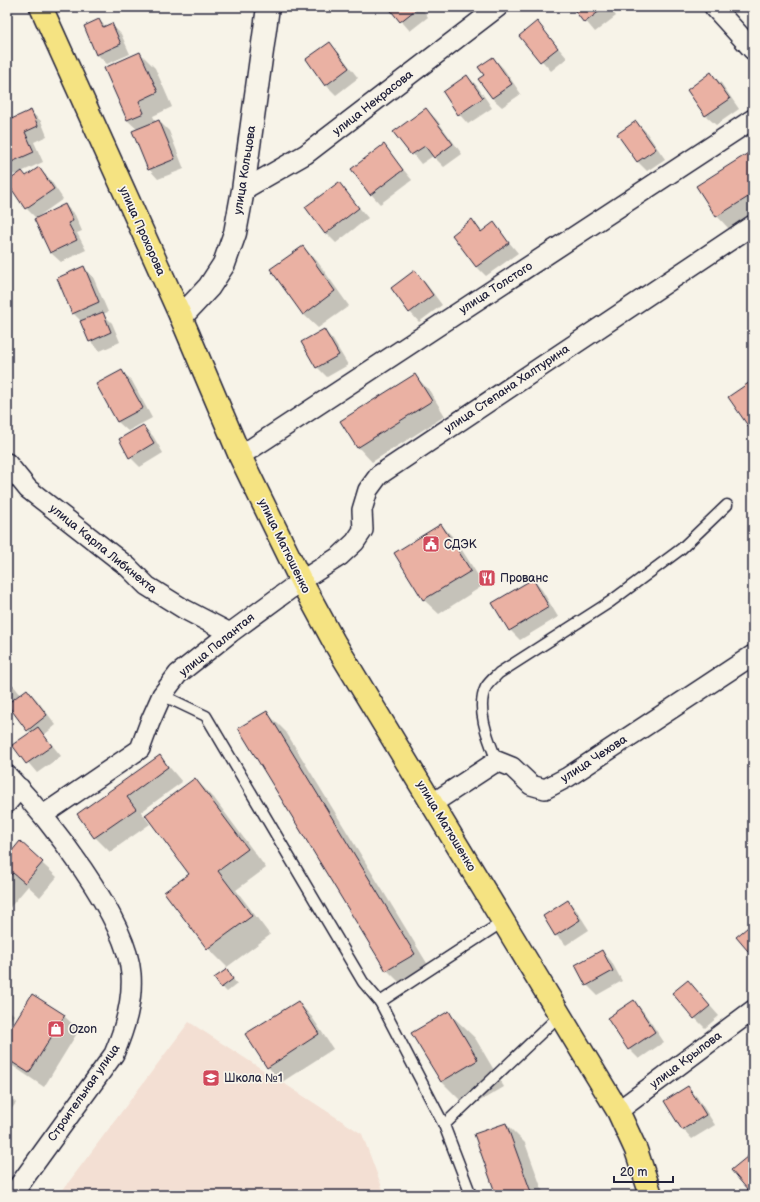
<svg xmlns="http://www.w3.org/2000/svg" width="760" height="1202" font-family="'Balsamiq Sans',sans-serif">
  <rect width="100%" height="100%" fill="#f7f3e8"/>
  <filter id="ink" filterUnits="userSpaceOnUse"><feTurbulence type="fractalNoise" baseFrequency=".025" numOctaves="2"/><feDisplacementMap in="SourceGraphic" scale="8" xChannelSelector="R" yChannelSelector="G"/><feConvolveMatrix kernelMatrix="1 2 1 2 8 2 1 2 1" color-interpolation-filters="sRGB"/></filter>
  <g filter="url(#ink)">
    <path fill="#f3dfd3" d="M189,1022L362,1134L385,1195H59Z"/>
    <g fill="#0003">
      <path d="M389,7H421L428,17L410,31Z"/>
      <path d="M574,7H609L616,16L595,32Z"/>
      <path d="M99,20L106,27L112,25L121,34L130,54L107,64L97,54Z"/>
      <path d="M537,23L567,58L551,71L520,36Z"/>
      <path d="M329,43L339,53L358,78L336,95L326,85Z"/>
      <path d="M140,53L155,68L172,107L153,116L156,123L159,121L169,131L184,169L158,179L149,169L138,130L127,120Z"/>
      <path d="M493,58L503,68L521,94L502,107L492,98L485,75Z"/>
      <path d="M711,74L721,83L739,109L716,125L706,116L688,90Z"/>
      <path d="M467,76L477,86L492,108L468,124L459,114Z"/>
      <path d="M426,109L436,119L462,154L444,167L433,156L421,164L395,132Z"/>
      <path d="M31,112L41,121L47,136L34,142L43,162L21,172L27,177L39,169L49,178L63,199L36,218L26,208L21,172L14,175L7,168V122Z"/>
      <path d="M636,122L646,132L665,159L647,171L638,162L618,134Z"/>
      <path d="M384,146L412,180L380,204L371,194Z"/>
      <path d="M753,151V217L731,231L717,216Z"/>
      <path d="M338,183L368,218L336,243L326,233Z"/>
      <path d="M65,205L75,215L82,231L77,233L86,250L61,262L51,253L35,220Z"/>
      <path d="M472,221L483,232L494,224L518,253L486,276L477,267L453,235Z"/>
      <path d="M303,247L317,261L349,306L318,328L303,314Z"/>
      <path d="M84,267L93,277L108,312L103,314L112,323L120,342L100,351L90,341L82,322L73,313Z"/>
      <path d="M415,272L424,281L442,305L419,322L410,312Z"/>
      <path d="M324,330L333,340L348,365L327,377L317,367L302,343Z"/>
      <path d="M122,371L132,381L152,418L128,431L118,422L98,384Z"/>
      <path d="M415,376L429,390L445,416L372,462L358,447Z"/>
      <path d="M143,426L153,436L163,453L140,467L130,457Z"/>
      <path d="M441,525L455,539L484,585L439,614L424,600L395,553Z"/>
      <path d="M533,580L542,590L558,617L520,640L510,630Z"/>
      <path d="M7,678L21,695L27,690L37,700L56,725L44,735L61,756L37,773L14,746L31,733L10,706L7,709Z"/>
      <path d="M267,713L286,732L433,973L406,989L387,970L240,729Z"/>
      <path d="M160,756L182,782L141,812L150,824L110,852L95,837L78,814Z"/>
      <path d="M195,779L214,798L266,868L236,890L270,935L227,967L208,948L191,874Z"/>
      <path d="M20,843L57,877L40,897L28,886L7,911V850L11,853Z"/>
      <path d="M568,901L577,911L589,930L566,945L556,935Z"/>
      <path d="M602,951L611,961L622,981L597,995L587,985Z"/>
      <path d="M226,970L237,984L227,992L222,987Z"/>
      <path d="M688,981L719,1016L705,1028L695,1018Z"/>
      <path d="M32,996L64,1016L79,1030L44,1087L7,1062V1036Z"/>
      <path d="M633,1001L643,1011L664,1042L639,1059L629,1049L608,1018Z"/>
      <path d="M298,1002L312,1017L333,1049L282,1082L268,1067Z"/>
      <path d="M7,1008L14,1015L7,1026Z"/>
      <path d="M448,1012L475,1038L504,1087L468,1108L442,1082L413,1033Z"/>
      <path d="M688,1088L697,1097L715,1125L692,1139L683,1129Z"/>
      <path d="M7,1094L16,1103L7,1115Z"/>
      <path d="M506,1124L525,1143L544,1195H497Z"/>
      <path d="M753,1153V1193L749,1189Z"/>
    </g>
    <g fill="#eab1a3" stroke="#22223b">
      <path d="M388,7H419L400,22Z"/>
      <path d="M572,7H605L584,23Z"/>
      <path d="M99,19L103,27L112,23L121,44L96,55L84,26Z"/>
      <path d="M537,21L558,48L540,62L519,36Z"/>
      <path d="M330,42L349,68L325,86L306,59Z"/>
      <path d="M140,52L158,92L139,101L144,113L127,120L104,68Z"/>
      <path d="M493,57L512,84L492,98L478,79L484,75L478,67Z"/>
      <path d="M711,72L730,99L705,116L687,90Z"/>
      <path d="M467,75L483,98L458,115L443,92Z"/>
      <path d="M426,108L453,144L434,158L425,146L411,155L393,132Z"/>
      <path d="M31,110L38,126L25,132L34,152L7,164V121Z"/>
      <path d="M159,120L175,159L148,170L132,131Z"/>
      <path d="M636,121L656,149L637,162L617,134Z"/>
      <path d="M384,144L403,170L370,195L351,169Z"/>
      <path d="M753,150V194L716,217L696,186Z"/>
      <path d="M39,167L54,189L25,209L7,182L22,171L26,176Z"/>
      <path d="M339,182L359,208L325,234L305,207Z"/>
      <path d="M65,204L73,221L68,223L77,240L50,253L34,219Z"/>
      <path d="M472,219L481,232L494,222L509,243L476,267L452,235Z"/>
      <path d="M303,246L335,291L303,315L270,269Z"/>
      <path d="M84,266L99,302L72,314L57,278Z"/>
      <path d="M415,270L433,295L409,313L391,288Z"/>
      <path d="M103,312L111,332L89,342L80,321Z"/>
      <path d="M324,329L339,355L316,368L301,342Z"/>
      <path d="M122,370L143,408L117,422L96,384Z"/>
      <path d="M415,374L432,401L357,448L340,421Z"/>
      <path d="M753,380V433L728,397Z"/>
      <path d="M143,425L154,443L129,458L119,439Z"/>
      <path d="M441,524L471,571L423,600L394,553Z"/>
      <path d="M533,579L549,607L509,631L492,603Z"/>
      <path d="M7,679L13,686L7,691Z"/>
      <path d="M27,689L47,715L27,731L7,704Z"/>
      <path d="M267,711L415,954L386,971L238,728Z"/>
      <path d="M38,727L52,746L26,764L12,745Z"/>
      <path d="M160,755L168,767L127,797L136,809L94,838L77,814Z"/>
      <path d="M195,778L248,849L218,871L252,916L207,949L164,892L189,874L145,815Z"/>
      <path d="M20,841L43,862L25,883L13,873L7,879V849L11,852Z"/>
      <path d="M568,900L580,920L555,936L543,916Z"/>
      <path d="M753,923V957L736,937Z"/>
      <path d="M602,950L613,971L586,986L575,965Z"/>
      <path d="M227,969L233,979L221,988L214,978Z"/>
      <path d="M688,980L710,1006L694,1019L672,993Z"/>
      <path d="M32,994L65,1015L29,1073L7,1059V1034Z"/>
      <path d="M634,1000L655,1032L628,1050L607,1018Z"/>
      <path d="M298,1001L319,1034L267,1068L245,1034Z"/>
      <path d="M449,1011L478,1060L441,1082L411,1033Z"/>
      <path d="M688,1086L706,1115L682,1130L664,1101Z"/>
      <path d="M506,1123L532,1195H496L474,1134Z"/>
      <path d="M753,1152V1185L748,1190L731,1170Z"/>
    </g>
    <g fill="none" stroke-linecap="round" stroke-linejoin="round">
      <g stroke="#22223b" stroke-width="13">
        <g id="service">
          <path d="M162,695L206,716L363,982L380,1002L504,921"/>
          <path d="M497,761C489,741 475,709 486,687C489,682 495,677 499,673L610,602L681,549L727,505"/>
          <path d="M380,1002L444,1125L471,1195"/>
          <path d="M444,1125L560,1015"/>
        </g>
      </g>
      <g stroke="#22223b" stroke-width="22">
        <g id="minor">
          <path d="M714,7L753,50"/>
          <path d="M243,190L306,154L498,7"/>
          <path d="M240,456L753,119"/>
          <path d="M7,463L28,489L128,567L147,586L184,609L230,633"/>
          <path d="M7,775C47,817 127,917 131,974C133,1002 125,1028 114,1054L12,1195"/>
          <path d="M7,803L20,788"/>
          <path d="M433,803L497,761L512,767L531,785L545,789L568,777L753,655"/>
          <path d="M43,815L140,749L150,722L162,695L178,674L230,633L301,581L340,556L355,542L363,530L362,510L368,490L379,475L753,225"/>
          <path d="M618,1111L753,1010"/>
        </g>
      </g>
      <g stroke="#22223b" stroke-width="25">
        <path id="secondary" d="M181,317L209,287L224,264L235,233L243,190L268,7"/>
      </g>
      <g stroke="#22223b" stroke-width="25">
        <path id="primary" d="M41,7L181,317L240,456L301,581L334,642L618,1111L636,1150L651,1195"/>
      </g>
      <use href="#service" stroke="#f7f3e8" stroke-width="10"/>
      <use href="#minor" stroke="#f7f3e8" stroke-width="19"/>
      <use href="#secondary" stroke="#f7f3e8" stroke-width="22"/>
      <use href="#primary" stroke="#f5e382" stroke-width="22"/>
    </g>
  </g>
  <defs>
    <g id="civic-square" transform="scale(0.9)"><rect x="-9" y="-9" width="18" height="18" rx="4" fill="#d1495b" stroke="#f7f3e8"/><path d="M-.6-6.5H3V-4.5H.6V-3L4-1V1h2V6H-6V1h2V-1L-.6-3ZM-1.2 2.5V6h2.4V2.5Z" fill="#fff"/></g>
    <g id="restaurant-square" transform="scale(0.9)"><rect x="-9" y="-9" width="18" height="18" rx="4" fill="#d1495b" stroke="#f7f3e8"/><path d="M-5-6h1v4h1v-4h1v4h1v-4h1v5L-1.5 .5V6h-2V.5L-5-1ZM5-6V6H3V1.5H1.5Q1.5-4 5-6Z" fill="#fff"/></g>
    <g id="shop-square" transform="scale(0.9)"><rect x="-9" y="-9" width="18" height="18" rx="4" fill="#d1495b" stroke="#f7f3e8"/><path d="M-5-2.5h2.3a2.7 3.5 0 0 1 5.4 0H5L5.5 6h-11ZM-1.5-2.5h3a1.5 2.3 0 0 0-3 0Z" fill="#fff"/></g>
    <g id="school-square" transform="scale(0.9)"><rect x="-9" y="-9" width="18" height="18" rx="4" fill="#d1495b" stroke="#f7f3e8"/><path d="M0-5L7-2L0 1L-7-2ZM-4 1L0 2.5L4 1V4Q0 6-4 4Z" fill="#fff"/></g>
  </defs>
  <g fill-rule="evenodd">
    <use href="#civic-square" x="431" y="544"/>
    <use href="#restaurant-square" x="487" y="578"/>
    <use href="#shop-square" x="56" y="1029"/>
    <use href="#school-square" x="211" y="1078"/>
  </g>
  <g text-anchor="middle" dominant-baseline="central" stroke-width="3.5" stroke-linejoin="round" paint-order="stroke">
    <g font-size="12" fill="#22223b" stroke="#f7f3e8">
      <text transform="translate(373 103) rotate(-38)">улица Некрасова</text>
      <text transform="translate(245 170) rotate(-81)">улица Кольцова</text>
      <text transform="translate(142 231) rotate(66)">улица Прохорова</text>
      <text transform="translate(496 288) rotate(-33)">улица Толстого</text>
      <text transform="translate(507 389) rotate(-34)">улица Степана Халтурина</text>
      <text transform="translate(284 546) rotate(64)">улица Матюшенко</text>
      <text transform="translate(103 549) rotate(39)">улица Карла Либкнехта</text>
      <text transform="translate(217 645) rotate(-39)">улица Палантая</text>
      <text transform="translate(594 759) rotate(-33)">улица Чехова</text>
      <text transform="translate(446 826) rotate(59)">улица Матюшенко</text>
      <text transform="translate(686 1060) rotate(-37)">улица Крылова</text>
      <text transform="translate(84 1093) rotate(-55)">Строительная улица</text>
    </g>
    <g font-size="12" fill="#22223b" stroke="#f7f3e8" text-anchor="start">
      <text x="444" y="544">СДЭК</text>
      <text x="500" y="578">Прованс</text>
      <text x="69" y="1029">Ozon</text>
      <text x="224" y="1078">Школа №1</text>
    </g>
  </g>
  <rect width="760" height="1202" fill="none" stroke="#f7f3e8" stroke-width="24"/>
  <rect x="12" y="12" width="736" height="1178" fill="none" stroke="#22223b" stroke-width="1.5" filter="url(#ink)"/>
  <path d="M614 1176v6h59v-6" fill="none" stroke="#22223b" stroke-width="2"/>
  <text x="620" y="1176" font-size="12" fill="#22223b" stroke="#f7f3e8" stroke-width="3" paint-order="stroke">20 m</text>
</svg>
